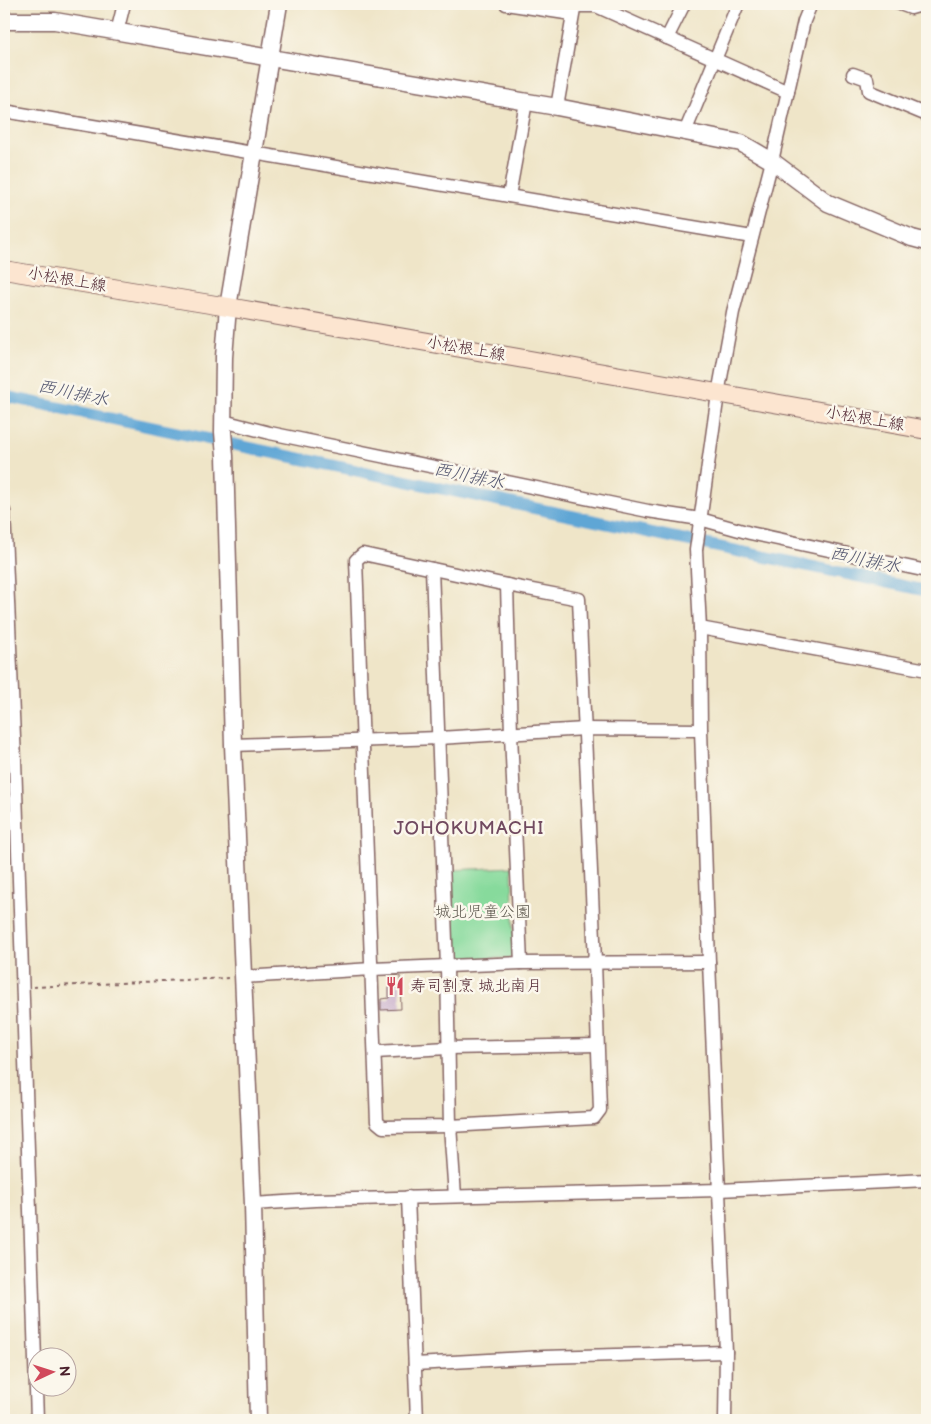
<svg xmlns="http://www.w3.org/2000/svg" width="931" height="1424" font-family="'Balsamiq Sans','Klee One',sans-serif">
  <rect width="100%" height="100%" fill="#fbf7ec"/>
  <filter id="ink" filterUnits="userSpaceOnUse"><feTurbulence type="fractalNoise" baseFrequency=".02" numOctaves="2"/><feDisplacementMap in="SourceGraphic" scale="10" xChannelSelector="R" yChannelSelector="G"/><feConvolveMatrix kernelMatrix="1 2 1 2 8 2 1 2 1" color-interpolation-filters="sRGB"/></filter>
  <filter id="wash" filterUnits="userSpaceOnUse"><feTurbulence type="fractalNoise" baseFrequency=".0096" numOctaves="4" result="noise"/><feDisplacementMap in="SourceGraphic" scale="20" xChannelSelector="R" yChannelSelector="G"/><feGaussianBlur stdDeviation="1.12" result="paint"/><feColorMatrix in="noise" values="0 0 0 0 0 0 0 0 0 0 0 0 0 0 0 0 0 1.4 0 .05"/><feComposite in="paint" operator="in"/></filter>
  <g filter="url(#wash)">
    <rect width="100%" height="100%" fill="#efe5c8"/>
    <path fill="#87da9c" stroke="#687c64" d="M512,867L514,953L510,958L456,959L451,870Z"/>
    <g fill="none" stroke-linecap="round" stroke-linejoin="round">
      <path stroke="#5fa6d5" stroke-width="12" d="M4,396L927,591"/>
    </g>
    <g id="blocks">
      <path fill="#b999c2" d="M389,976H400L401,1009L381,1010V999L389,998Z"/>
    </g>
  </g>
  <g filter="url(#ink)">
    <use href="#blocks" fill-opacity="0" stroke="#846462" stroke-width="1"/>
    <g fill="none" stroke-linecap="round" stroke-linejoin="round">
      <g stroke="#846462" stroke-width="15">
        <g id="minor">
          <path d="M506,4L572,14"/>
          <path d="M900,4L911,8L925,4"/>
          <path d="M575,6H596L788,92"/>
          <path d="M117,32L124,4"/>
          <path d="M667,38L684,4"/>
          <path d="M853,74L867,79L869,91L927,115"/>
          <path d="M557,107L575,4"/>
          <path d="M4,111L752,237"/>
          <path d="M685,132L738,4"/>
          <path d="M509,196L526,102"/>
          <path d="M223,421L270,433L648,511L700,519L750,533L927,571"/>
          <path d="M4,511L15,760L37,1420"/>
          <path d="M363,554L507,585L579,599L595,962L600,1110L594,1118L450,1126L383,1127L377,1122L356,560Z"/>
          <path d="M432,569L447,967L450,1126L455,1196"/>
          <path d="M507,585L511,734L521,963"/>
          <path d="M700,628L927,670"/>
          <path d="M233,745L439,738L585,729L701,730"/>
          <path d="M243,977L372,969L521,963L709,962"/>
          <path d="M375,1052L448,1048L597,1045"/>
          <path d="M408,1197L417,1420"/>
          <path d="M253,1204L315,1200L720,1190L927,1180"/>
          <path d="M415,1364L544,1357L726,1352"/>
          <path d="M725,1420L726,1352L709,962L701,730L700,628L696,550L718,394L733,312L772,161L804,21L811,4"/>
        </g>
      </g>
      <g stroke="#846462" stroke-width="19">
        <g id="tertiary">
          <path d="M4,21H55L557,107L741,143L772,161L828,203L912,238L927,242"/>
          <path d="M258,1420L253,1204L233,745L225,456L223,432L224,357L228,307L279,4"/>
        </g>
      </g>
      <g stroke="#846462" stroke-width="20">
        <path id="secondary" d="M4,270L228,307L927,430"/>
      </g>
      <path stroke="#846462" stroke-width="2" stroke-dasharray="4 4" stroke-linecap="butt" d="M33,987L228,978"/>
      <use href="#minor" stroke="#fff" stroke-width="12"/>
      <use href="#tertiary" stroke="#fff" stroke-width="16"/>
      <use href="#secondary" stroke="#fce5d0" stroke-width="18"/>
    </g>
  </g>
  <defs>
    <g id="restaurant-bare" transform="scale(1.5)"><path d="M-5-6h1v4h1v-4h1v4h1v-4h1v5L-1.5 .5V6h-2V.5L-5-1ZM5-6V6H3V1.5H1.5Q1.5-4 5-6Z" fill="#d1495b" stroke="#fbf7ec" stroke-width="2.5" paint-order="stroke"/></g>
  </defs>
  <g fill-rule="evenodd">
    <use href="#restaurant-bare" x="395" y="986"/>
  </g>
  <g text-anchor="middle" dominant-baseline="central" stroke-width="5" stroke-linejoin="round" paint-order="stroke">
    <g font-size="16" fill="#4a1f2b" stroke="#fbf7ec">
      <text transform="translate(67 280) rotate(10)">小松根上線</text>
      <text transform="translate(466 349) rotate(10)">小松根上線</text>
      <text transform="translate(865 419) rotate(10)">小松根上線</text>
    </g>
    <g font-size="16" fill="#5c574d" stroke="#fbf7ec">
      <text x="483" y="912">城北児童公園</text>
    </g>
    <g font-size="16" fill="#4a1f2b" stroke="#fbf7ec" text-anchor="start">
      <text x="410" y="986">寿司割烹 城北南月</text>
    </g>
    <g font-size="18" font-style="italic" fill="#52556f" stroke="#fbf7ec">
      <text transform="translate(73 393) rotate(12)">西川排水</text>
      <text transform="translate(469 476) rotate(12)">西川排水</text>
      <text transform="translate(865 560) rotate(12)">西川排水</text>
    </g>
    <g font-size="19" letter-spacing="1" fill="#714a60" stroke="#fbf7ec">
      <text x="469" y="828">JOHOKUMACHI</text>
    </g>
  </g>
  <rect width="931" height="1424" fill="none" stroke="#fbf7ec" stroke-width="20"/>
  <g transform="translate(52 1372) rotate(86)"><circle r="24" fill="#fbf7ec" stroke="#b4a19f"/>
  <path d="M0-4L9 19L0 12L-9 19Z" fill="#d1495b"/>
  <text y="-8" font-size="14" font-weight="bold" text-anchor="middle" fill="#4a1f2b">N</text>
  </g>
</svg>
